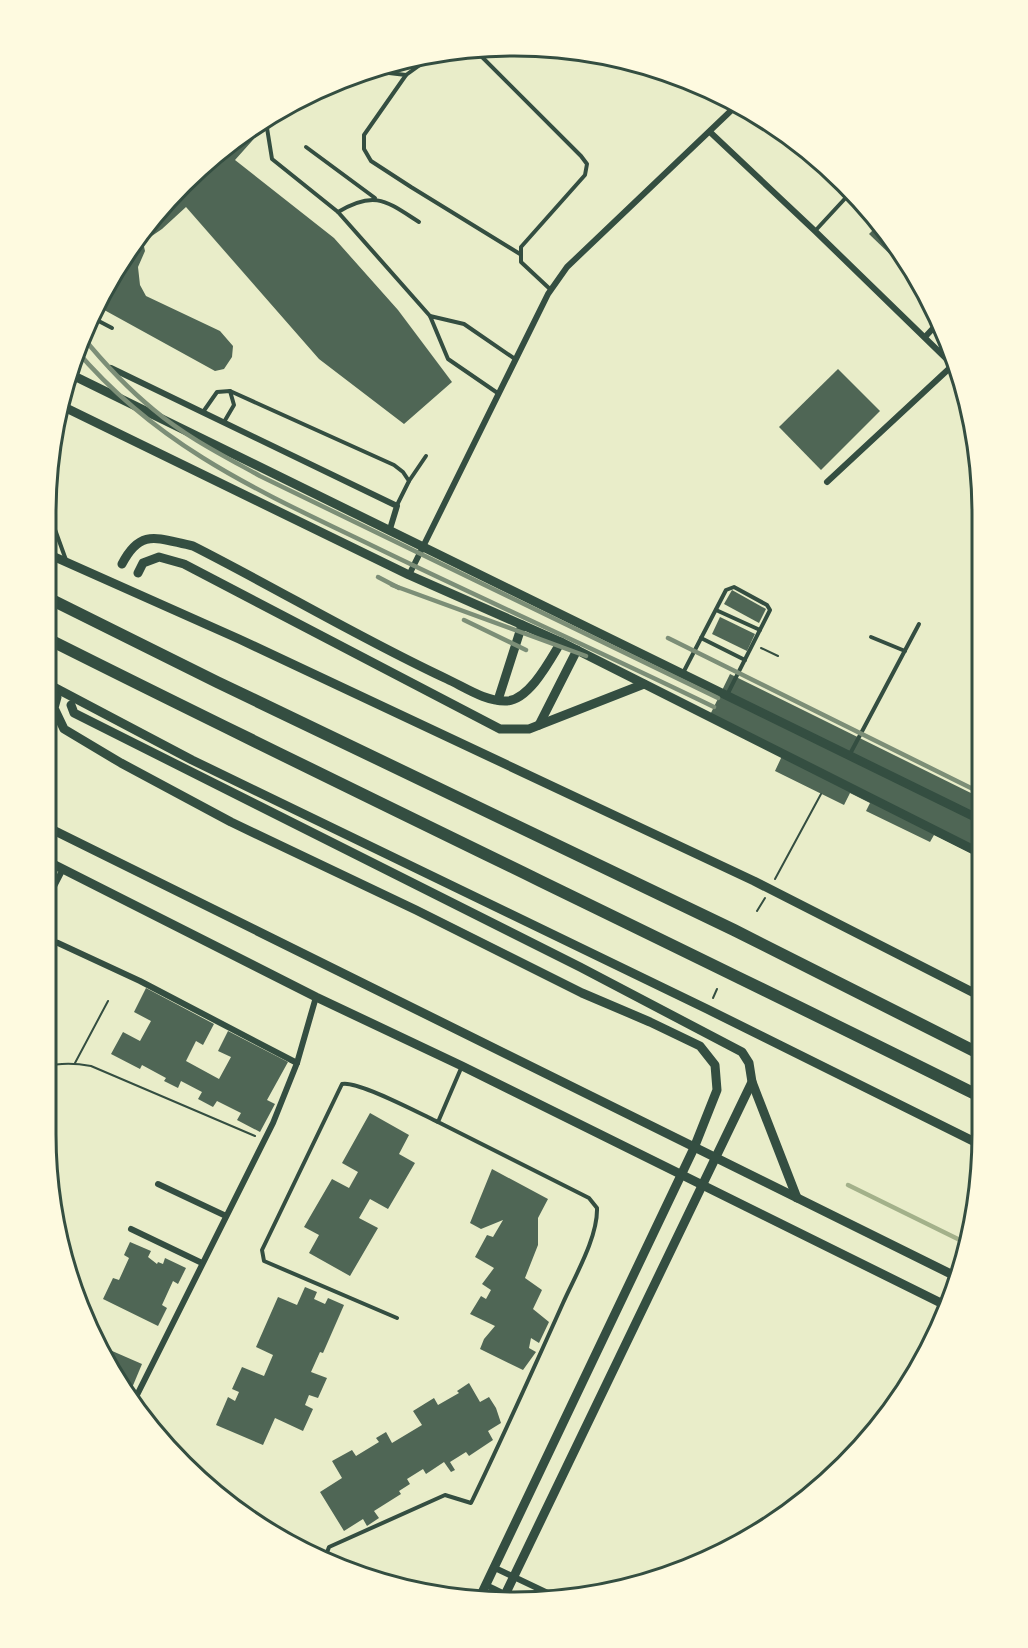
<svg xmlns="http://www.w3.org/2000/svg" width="1028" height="1648" font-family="Inter,sans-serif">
  <rect width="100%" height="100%" fill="#e9edc9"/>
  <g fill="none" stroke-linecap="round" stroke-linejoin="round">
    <path stroke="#a3b18a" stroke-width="4.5" d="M848,1185L966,1243"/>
  </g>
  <g fill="#4f6655">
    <path d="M254,126L261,131L235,160L334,238L398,310L452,382L404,424L319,359L186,207L162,229L143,242L145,251L138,267L140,285L146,296L220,331L233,346L232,357L224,369L215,371L97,306L142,229L205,162Z"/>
    <path d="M880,223L920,280L924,287L869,234Z"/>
    <path d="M838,369L880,411L821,470L779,427Z"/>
    <path d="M732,590L766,609L759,623L724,604Z"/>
    <path d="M720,617L755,634L747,651L712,634Z"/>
    <path d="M730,674L981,798L980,847L976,856L934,835L930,842L866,811L870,803L850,793L844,805L775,771L782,756L708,719Z"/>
    <path d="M146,988L214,1024L203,1045L196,1041L186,1061L219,1079L231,1057L218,1051L228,1031L288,1062L267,1100L275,1104L260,1132L237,1120L241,1113L217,1101L213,1107L198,1099L202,1092L181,1081L178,1088L164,1081L166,1078L142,1065L140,1069L111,1054L123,1032L140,1041L151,1021L134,1012Z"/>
    <path d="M370,1113L409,1135L399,1154L415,1163L388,1209L370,1199L359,1218L378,1228L350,1276L309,1253L319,1235L304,1227L332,1179L349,1188L358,1172L342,1163Z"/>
    <path d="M492,1169L548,1199L538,1218V1245L525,1278L542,1290L533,1309L549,1322L539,1343L531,1338L529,1348L536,1352L523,1370L480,1349L484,1339L495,1326L470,1314L481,1296L486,1299L491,1290L482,1284L494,1268L475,1257L487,1235L493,1237L503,1220L481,1229L470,1223Z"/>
    <path d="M130,1242L151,1251L148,1257L157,1264L158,1262L163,1264L165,1258L186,1268L178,1284L173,1281L162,1305L167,1308L158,1326L103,1299L113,1278L119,1280L129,1258L124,1255Z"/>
    <path d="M305,1287L317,1292L314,1299L325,1304L328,1298L344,1305L323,1353L320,1352L311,1372L327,1378L318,1398L309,1395L305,1405L313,1409L303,1431L275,1418L263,1445L216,1425L228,1397L235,1401L239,1392L232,1389L242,1367L264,1376L273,1355L256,1347L278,1297L297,1305Z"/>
    <path d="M103,1347L142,1364L129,1395L111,1362Z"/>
    <path d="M469,1383L480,1402L489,1397L496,1408L501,1423L488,1431L493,1440L469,1456L466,1452L450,1462L455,1470L451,1472L444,1462L426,1474L423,1469L407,1479L410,1484L399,1491L401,1494L374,1511L379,1518L367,1526L363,1519L344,1531L320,1492L342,1478L332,1461L352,1450L356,1456L379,1442L376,1438L386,1432L392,1443L422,1425L413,1411L434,1398L438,1405L459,1393L457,1391Z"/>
  </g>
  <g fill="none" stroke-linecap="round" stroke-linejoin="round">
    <g stroke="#344e41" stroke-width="2">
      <path d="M761,648L778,656"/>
      <path d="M775,879L821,794"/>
      <path d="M757,911L765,898"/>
      <path d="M713,998L717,989"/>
      <path d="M75,1063L108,1001"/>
      <path d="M45,1067C61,1062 75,1063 91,1066L255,1136"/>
      <path d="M45,1078V1075"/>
    </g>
    <g stroke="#344e41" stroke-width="4">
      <path d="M473,48L581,156L587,164L585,175L521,247V262L551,290"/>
      <path d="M383,65L389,73L406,75L438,52"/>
      <path d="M406,75L364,135V149L371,161L411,187L520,254"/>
      <path d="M261,121L267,128L272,159L338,212L430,316"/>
      <path d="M306,147L375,198"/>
      <path d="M338,212C375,190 386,201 419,222"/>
      <path d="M815,231L852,191"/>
      <path d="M91,317L112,328"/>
      <path d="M230,391L394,465L403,472L409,481L397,505"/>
      <path d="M499,394L448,359L430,316L464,324L515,359"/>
      <path d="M203,412L217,392L230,391L234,405L224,422"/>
      <path d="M409,481L426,456"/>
      <path d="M49,513L66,560"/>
      <path d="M716,610L760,630"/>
      <path d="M871,637L905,651"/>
      <path d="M701,638L745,660"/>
      <path d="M683,673L726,590L734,587L767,605L770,610L727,695"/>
      <path d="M850,754L919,624"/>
      <path d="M397,1318L264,1261L262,1250L342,1084C357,1080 421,1114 438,1122"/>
      <path d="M325,1558L329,1547L445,1495L471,1503C503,1437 533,1370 563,1303C575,1276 598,1237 597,1208L589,1198L438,1122L462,1066"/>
    </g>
    <g stroke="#344e41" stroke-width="6">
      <path d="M710,132L815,231L960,372"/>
      <path d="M925,337L939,322"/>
      <path d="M111,368L397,506L390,529"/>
      <path d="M827,482L953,365"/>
      <path d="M409,575L548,294L567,267L738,104"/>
      <path d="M46,902L63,869"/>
      <path d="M46,940L58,943L140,981L297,1063"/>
      <path d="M158,1184L226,1216"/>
      <path d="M131,1229L202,1263"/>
      <path d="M133,1403L273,1123L297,1063L316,997"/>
      <path d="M495,1568L554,1596"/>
      <path d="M486,1585L521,1602"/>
    </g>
    <g stroke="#344e41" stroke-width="9">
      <path d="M70,374L981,820"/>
      <path d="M62,406L409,575L561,642L980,853"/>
      <path d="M48,554L239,639L754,881L980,996"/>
      <path d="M122,564C141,527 158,539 193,546C278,589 361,639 447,679C466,688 486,702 507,701C530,699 550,660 561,642"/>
      <path d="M138,573L143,563L159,557L184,564L500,729H529L644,684"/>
      <path d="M48,684L192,760L707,1009L979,1144"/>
      <path d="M57,697L54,708L64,729L121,763L231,822L416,910L582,993L650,1022L700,1046L715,1065L717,1090L694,1148L480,1597"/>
      <path d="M498,700L522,625"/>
      <path d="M71,705L74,713L580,967L742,1052L749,1063L752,1082L502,1601"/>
      <path d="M539,725L577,650"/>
      <path d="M47,827L957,1277"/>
      <path d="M47,861L316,997L462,1066L949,1307"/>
      <path d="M752,1082L797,1198"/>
    </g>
    <g stroke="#344e41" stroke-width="12">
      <path d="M48,598L217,682L734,930L980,1054"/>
      <path d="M48,639C357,794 670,942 979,1096"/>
    </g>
    <g stroke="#7c8e77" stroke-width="4.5">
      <path d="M81,335C103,362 127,388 154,410C186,437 224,456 260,476L718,698"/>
      <path d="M76,350C159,448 261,492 373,546C486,601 601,652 714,707"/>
      <path d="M378,577L399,588"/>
      <path d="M392,585L586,656"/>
      <path d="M464,620L526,650"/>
      <path d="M668,638L981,793"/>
    </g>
  </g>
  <path d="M0 0H1028V1648H0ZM514 56H514A458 458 0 0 1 972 514V1134A458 458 0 0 1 514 1592H514A458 458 0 0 1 56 1134V514A458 458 0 0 1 514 56Z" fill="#fefae0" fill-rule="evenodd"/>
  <path fill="none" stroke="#344e41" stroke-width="3" d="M514 56H514A458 458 0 0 1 972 514V1134A458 458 0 0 1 514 1592H514A458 458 0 0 1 56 1134V514A458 458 0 0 1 514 56Z"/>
</svg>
